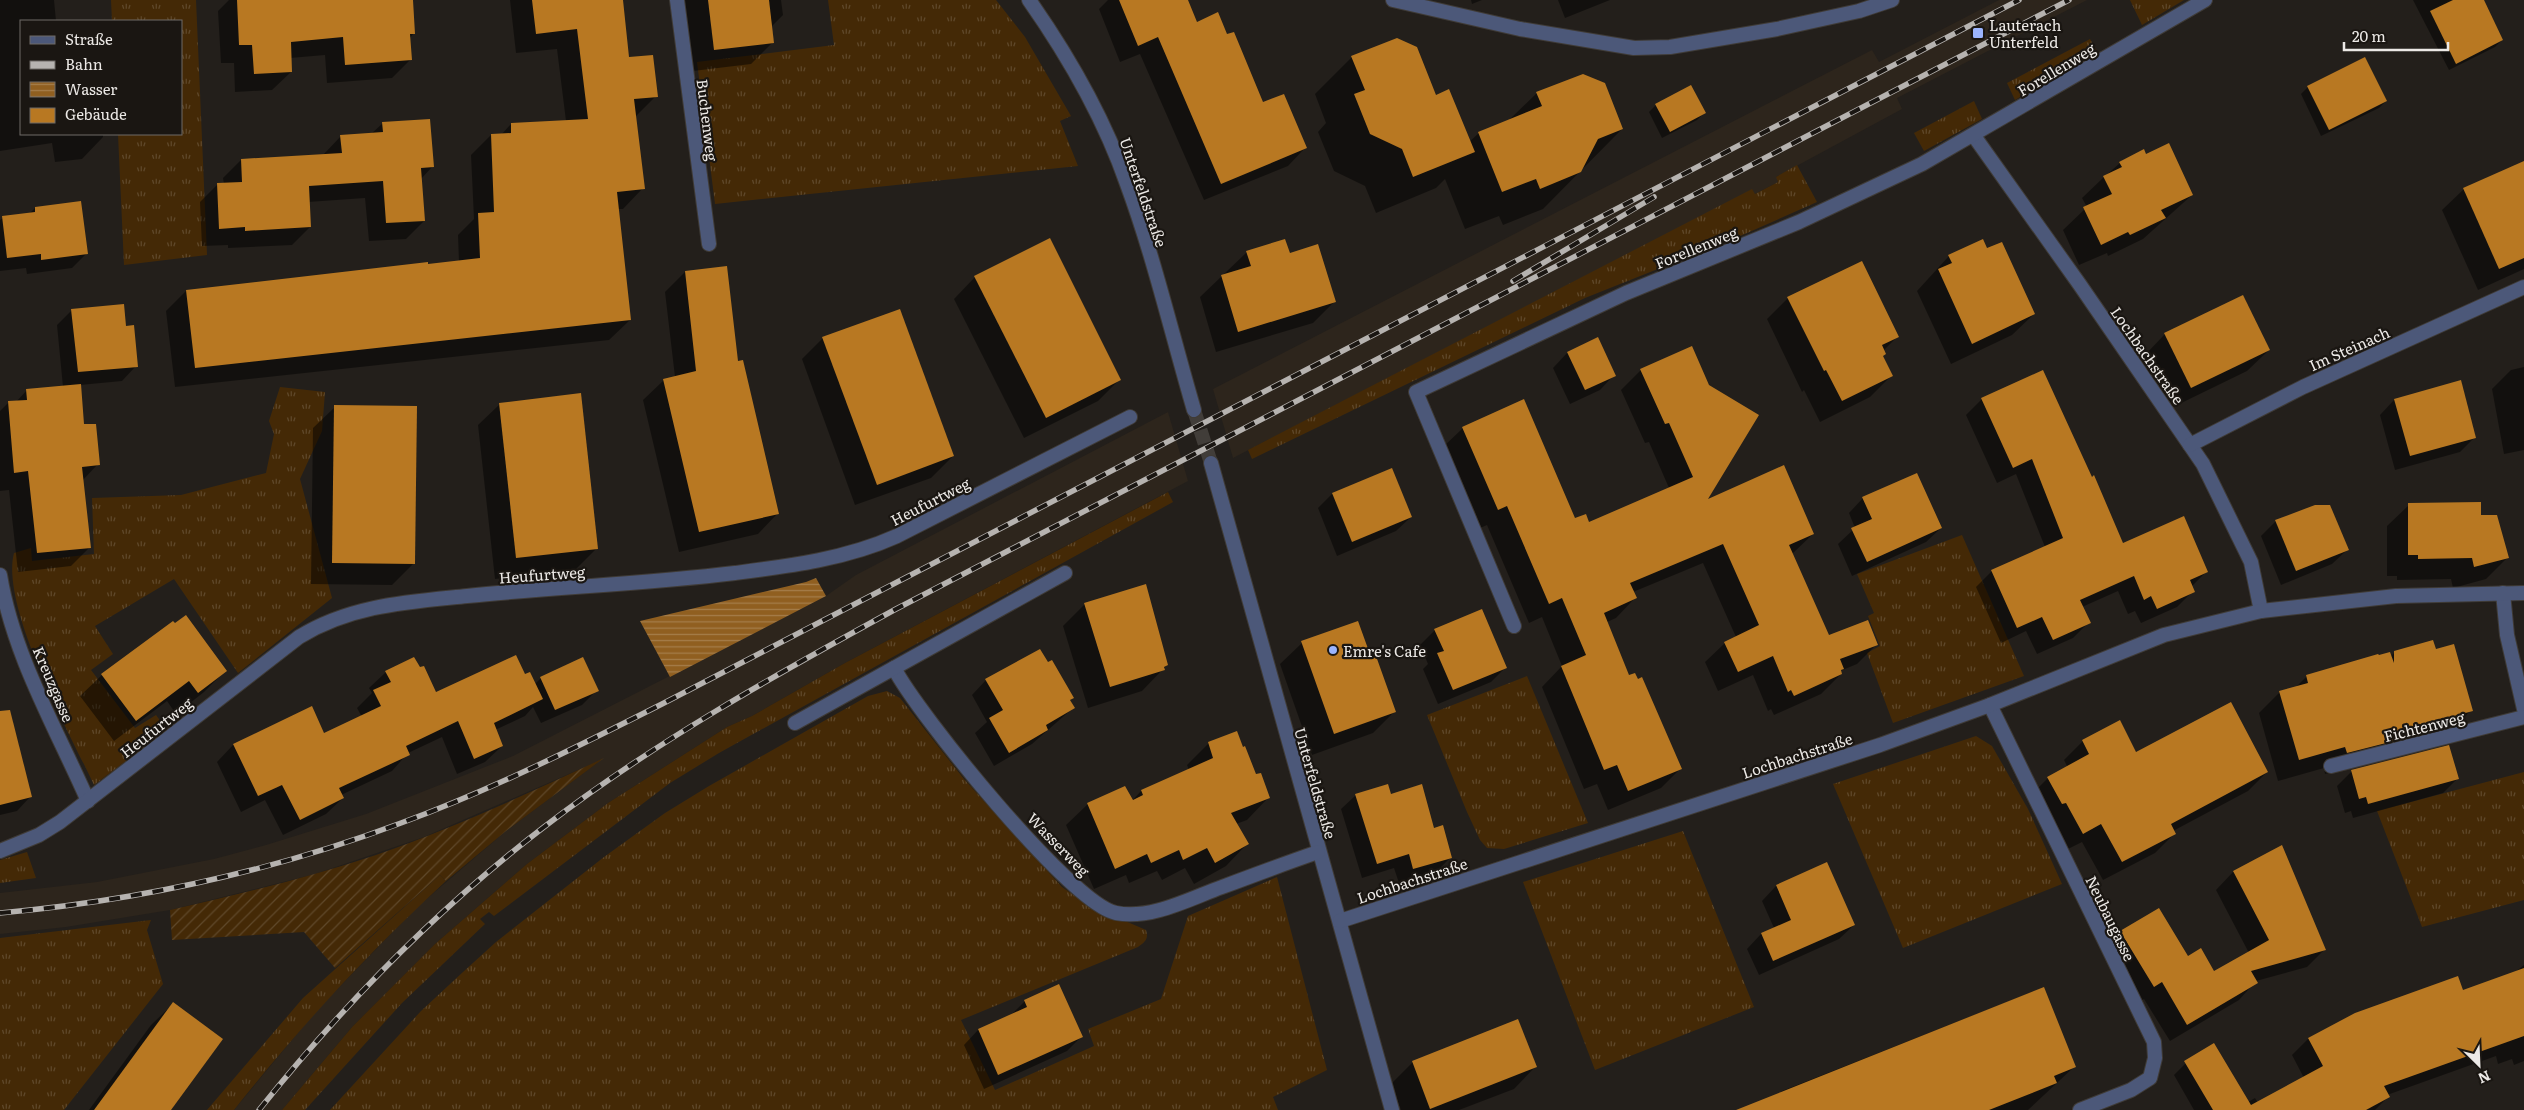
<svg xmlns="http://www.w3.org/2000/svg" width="2524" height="1110" font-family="Literata,serif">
  <defs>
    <pattern id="grass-tufts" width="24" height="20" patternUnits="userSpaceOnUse" patternTransform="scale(1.25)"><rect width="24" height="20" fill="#442906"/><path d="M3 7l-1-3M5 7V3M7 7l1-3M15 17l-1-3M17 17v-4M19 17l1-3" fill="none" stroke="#5f482a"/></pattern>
    <pattern id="garden-furrows" width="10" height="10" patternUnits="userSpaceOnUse" patternTransform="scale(1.25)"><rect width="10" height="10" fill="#442906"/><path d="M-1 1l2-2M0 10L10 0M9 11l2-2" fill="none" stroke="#5f482a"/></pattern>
    <pattern id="water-rules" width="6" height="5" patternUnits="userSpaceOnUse" patternTransform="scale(1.25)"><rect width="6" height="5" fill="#905f20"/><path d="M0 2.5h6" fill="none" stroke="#a57e4b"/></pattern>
  </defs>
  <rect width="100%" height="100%" fill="#231f1b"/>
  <g fill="#2d251c">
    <path d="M1999,0H2087L1897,98L1902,109L1776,177L1778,182L1755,194L1752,190L1233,458L1213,389L1872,50L1879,62Z"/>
    <path d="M1168,412L1188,481L845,663L752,716L727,727L608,803L527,864L435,944L353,1026L282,1110H234L316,1011L416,908L506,831L601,760L424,837L315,874L170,910L66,927L0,934V893L97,882L214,859L266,845L366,814L513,756L826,596L856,575Z"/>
  </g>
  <g fill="url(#grass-tufts)">
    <path d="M111,0H196L207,255L124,265L118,134H181V21H112Z"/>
    <path d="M828,0H996L1025,37L1071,116L1060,121L1078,166L715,204L697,62L834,45Z"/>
    <path d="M2130,0H2184L2142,25Z"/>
    <path d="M2090,39L2097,51L2015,100L2007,83Z"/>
    <path d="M1974,101L1982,119L1924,151L1914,133Z"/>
    <path d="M1797,165L1817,202L1738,237L1585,298L1252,459L1248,450L1752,189L1755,194L1778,182L1776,177Z"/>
    <path d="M280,387L325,392L322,431L300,479L332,598L238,673L174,579L95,626L113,654L91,670L135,728L156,715L167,730L94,785C70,734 0,606 14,553L31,548L32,561L94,554L92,498L181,495L266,473L274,434L269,421Z"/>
    <path d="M1168,492L1173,502L719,753L670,783L494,916L489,912L480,919L485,924L402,1003L305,1110H282L353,1026L435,944L527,864L608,803L727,727L752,716L845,663Z"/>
    <path d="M1962,535L2024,676L1893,723L1867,653L1880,646L1868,616L1874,613L1857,574Z"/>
    <path d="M1527,676L1588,823L1504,849L1487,848L1480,840L1467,812L1427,715Z"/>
    <path d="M887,691L900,698L964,779L1062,887L1088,905L1146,930C1149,939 1145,942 1138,947L961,1020L995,1090L1094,1046L1088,1029L1161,999L1188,916L1277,877L1327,1070L1273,1097L1278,1110H330L421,1011L463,972L496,942L604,857L665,813L709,786L868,696Z"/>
    <path d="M1976,736L1992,746L2028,809L2062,884L1903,948L1833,784Z"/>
    <path d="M2524,772V900L2422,927L2377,811Z"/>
    <path d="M1683,831L1754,1007L1595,1070L1523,882Z"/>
    <path d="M27,852L36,878L0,883V860Z"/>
    <path d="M440,875L446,881C369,952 299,1028 234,1110H207L303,998Z"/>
    <path d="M151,920L147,930L163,984L64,1110H0V938Z"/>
  </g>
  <path fill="url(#garden-furrows)" d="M604,758L506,831L446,881L440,875L335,968L304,932L172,940L170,910C239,894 308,878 376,855C454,828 529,793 604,758Z"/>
  <path fill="url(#water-rules)" d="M816,578L826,596L670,677L640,621L806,582Z"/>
  <g fill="#0007">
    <path d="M0,0H54L56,21H21V134H103V137L82,159L55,162L52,143L0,151Z"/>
    <path d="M229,0H411L414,33L409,39L410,60L392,78L327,83L325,55L290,58L291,72L272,90L235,92L234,63H221L218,11Z"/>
    <path d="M510,0H621L628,59L656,96L635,117L643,188L623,209H618L630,320L609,340L175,387L166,311L186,291L459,262L458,235L474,219L471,155L491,135H501L511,124L566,121L557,49L516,53Z"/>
    <path d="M683,0H781L783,15L771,27L772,43L751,64L693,71Z"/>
    <path d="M1108,0H1187L1196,23L1226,36L1263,104L1305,148L1288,166L1204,200L1140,54L1120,62L1099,9Z"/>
    <path d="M1471,0H1482L1472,4Z"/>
    <path d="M1558,0H1610L1565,18Z"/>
    <path d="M2413,0H2483L2502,40L2495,47L2449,70Z"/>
    <path d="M1352,57L1435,96L1469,142L1479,133L1509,120L1537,93L1622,129L1543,209L1503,225L1499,216L1465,229L1445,179L1436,188L1376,213L1365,186L1334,171L1318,132L1326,123L1315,94Z"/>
    <path d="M2308,87L2386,101L2379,108L2321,136L2301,94Z"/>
    <path d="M1656,105L1704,113L1697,120L1662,138L1649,112Z"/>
    <path d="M383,123L432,167L421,179L424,221L406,239L369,241L365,198L308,202L310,227L292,245L228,248V245L202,246L200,202L218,184H224L223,178L241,160L323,155L341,136L371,134Z"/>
    <path d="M2146,156L2192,195L2143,239L2108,256L2107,253L2079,265L2063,230L2087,207L2082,198L2104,177L2120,163Z"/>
    <path d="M2524,162V269L2478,290L2442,210L2464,189Z"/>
    <path d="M35,208L87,253L72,268L27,274L26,268L0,271V220L3,218L29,214Z"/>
    <path d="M1987,250L2034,314L2012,335L1951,364L1917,291L1949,256Z"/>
    <path d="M1247,252L1289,255L1335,301L1313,323L1216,352L1200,297Z"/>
    <path d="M685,272L737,363L778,513L758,534L679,552L643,400L664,380L675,377L665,292Z"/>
    <path d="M975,277L1120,379L1098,401L1024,438L954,299Z"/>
    <path d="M1788,298L1897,337L1883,351L1882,356L1891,376L1870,397L1820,422L1804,390L1802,392L1767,319Z"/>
    <path d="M72,310L124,327L136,366L122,381L80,385L83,426L98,464L82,481L90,547L71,566L18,572L9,490L0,491V411L9,402H16L27,390L63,387L57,325Z"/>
    <path d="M2165,334L2269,350L2247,371L2169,409L2144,356Z"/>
    <path d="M823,338L953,456L931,478L855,505L802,359Z"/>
    <path d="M1597,339L1614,375L1600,390L1570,404L1553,368L1567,353Z"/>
    <path d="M1691,347L1705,501L1813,534L1792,554L1828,637L1876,645L1857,664L1840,671L1841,674L1821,694L1774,715L1771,709L1768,711L1753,675L1718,691L1705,662L1725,643L1736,637L1703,563L1633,592L1635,598L1616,618L1607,622L1629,676L1681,768L1661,788L1608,810L1597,784L1584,789L1542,687L1562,666L1542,617L1529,623L1487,525L1478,529L1443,447L1463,428L1575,520L1589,524L1669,488L1649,442L1645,443L1621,390L1641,370Z"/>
    <path d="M2524,367V450L2504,454L2492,389L2511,370Z"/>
    <path d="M2460,382L2475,437L2460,452L2395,470L2380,415L2394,400Z"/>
    <path d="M1982,399L2123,545L2207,571L2191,587L2193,591L2177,607L2141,623L2135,611L2128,614L2118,591L2082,607L2089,622L2073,638L2037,654L2026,631L2001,643L1976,587L1992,571L2045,547L2016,474L1997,483L1966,415Z"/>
    <path d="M500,404L597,548L575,570L495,579L478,425Z"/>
    <path d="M335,407L414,563L392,585L311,584L313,428Z"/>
    <path d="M1332,494L1411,517L1396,531L1337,556L1318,508Z"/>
    <path d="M1863,498L1941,528L1926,542L1852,576L1838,544L1855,528L1849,513Z"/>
    <path d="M2409,505L2480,516L2508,557L2486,579L2453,588L2451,579L2397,580V576H2387V526Z"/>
    <path d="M2276,521L2347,550L2332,564L2281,585L2261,536Z"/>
    <path d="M1145,586L1167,665L1142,691L1088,708L1063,626L1085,604Z"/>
    <path d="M175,625L225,671L204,692L176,714L167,701L114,741L80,696L102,675Z"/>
    <path d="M1435,630L1506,667L1491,682L1438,704L1423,669L1428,664L1420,645Z"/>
    <path d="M1302,643L1370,659L1394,712L1373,733L1312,755L1280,664Z"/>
    <path d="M2435,651L2471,710L2450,732L2422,749L2325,774L2324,768L2278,781L2259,713L2280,692L2295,688L2307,676L2390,657L2395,652Z"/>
    <path d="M386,672L436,694L524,676L535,684L541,678L597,690L582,705L541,723L533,707L525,716L495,730L502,746L485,762L457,774L442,737L408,753L392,771L341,795L343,798L326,814L283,835L265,800L241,812L217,762L233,745L311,708L324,734L362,717L357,708L372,693L369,688Z"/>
    <path d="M986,680L1073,698L1069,701L1073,708L1032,744L994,766L975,733L987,722L972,695Z"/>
    <path d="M2119,721L2136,753L2267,772L2248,791L2173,831L2174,834L2155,853L2103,880L2082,842L2064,851L2029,797L2048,778L2068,768L2064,760L2083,741Z"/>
    <path d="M1209,743L1255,776L1268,798L1247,820L1236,824L1247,844L1226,866L1194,884L1185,868L1162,880L1157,871L1129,883L1126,875L1094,889L1066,825L1088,804L1132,801L1141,791L1189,770L1187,765Z"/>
    <path d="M0,744L30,797L17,811L0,815Z"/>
    <path d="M2352,771L2457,779L2443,793L2353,818L2351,811L2345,813L2337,786Z"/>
    <path d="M1356,795H1390L1433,829L1451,857L1436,872L1399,883L1394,868L1362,878L1341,809Z"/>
    <path d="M2281,847L2325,949L2307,967L2256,981L2239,1000L2170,1041L2144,999L2136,1004L2103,950L2121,932L2214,972L2249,953L2216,890L2233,872Z"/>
    <path d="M1826,864L1854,925L1839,939L1759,975L1747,949L1761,934L1774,928L1762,901L1776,886Z"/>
    <path d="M2524,965V1061L2514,1065L2512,1059L2498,1064L2496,1056L2387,1095L2388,1097L2375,1110H2194L2174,1075L2191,1058L2248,1102L2255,1098L2258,1103L2304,1078L2292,1055L2308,1039L2355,1014L2462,992L2514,973Z"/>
    <path d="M2043,988L2074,1067L2028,1110H1763L1782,1091Z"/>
    <path d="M1025,1001L1082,1036L1067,1051L984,1089L964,1045L978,1030L1010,1016Z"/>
    <path d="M173,1004L170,1110H89L151,1025Z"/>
    <path d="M1413,1062L1535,1067L1514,1089L1459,1110H1401L1391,1084Z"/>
  </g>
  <g fill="#b87822">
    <path d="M237,0H413L415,34H410L412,60L345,65L343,37L291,42L292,72L254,74L252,45H239Z"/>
    <path d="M532,0H623L629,57L653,55L658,97L634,99L645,189L617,192L631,320L195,368L186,290L428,262V264L480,258L478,213L494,212L491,134L511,133V123L588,119L577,29L536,34Z"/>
    <path d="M708,0H769L774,43L714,50Z"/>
    <path d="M1119,0H1188L1197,22L1218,12L1227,34L1234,32L1263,102L1284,94L1307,148L1221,184L1158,37L1138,46Z"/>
    <path d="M2453,0H2484L2503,40L2456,64L2430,11Z"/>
    <path d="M1397,38L1417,47L1436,95L1449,89L1475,152L1413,177L1402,149L1370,134L1354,94L1365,90L1351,56Z"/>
    <path d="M2365,57L2387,101L2329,130L2307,86Z"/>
    <path d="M1583,74L1605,83L1623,129L1598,139L1581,172L1540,189L1536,179L1502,192L1478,132L1542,106L1536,92Z"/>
    <path d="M1691,85L1706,113L1670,132L1655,104Z"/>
    <path d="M430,119L434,167L421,168L425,221L386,223L383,181L309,186L311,227L245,231V227L219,229L217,183L242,182L241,159L342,153L340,135L383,132L382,122Z"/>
    <path d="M2169,143L2193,195L2161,210L2166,218L2130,235L2128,232L2101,245L2083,207L2112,194L2103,176L2122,167L2119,162L2144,149L2146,154Z"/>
    <path d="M2524,161V258L2499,269L2463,188Z"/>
    <path d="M81,201L88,254L41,260V254L7,258L2,216L35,212V207Z"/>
    <path d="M1050,238L1121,380L1046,418L974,276Z"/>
    <path d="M1285,239L1290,253L1318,244L1336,302L1238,332L1221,275L1251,266L1246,251Z"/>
    <path d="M1983,239L1987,248L2002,242L2035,314L1972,344L1938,269L1952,263L1948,255Z"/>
    <path d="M1862,261L1899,337L1882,345L1886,354L1883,356L1893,376L1842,401L1826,370L1824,371L1787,297Z"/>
    <path d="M727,266L738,361L743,360L779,514L699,532L663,379L696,371L685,271Z"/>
    <path d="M2243,295L2270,350L2191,388L2164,333Z"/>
    <path d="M124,304L126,326L134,325L138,367L78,372L71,309Z"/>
    <path d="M900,309L954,456L877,485L822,337Z"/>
    <path d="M1598,337L1616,376L1585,390L1567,352Z"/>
    <path d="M1692,346L1709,385L1759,415L1708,499L1784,465L1814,534L1789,545L1829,635L1868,620L1878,645L1840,659L1844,669L1841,670L1842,674L1794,696L1791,690L1788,692L1773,656L1738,672L1724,642L1759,625L1723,544L1630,583L1637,598L1604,613L1629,675L1635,673L1638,679L1642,677L1682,769L1628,791L1617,765L1604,770L1561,666L1586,655L1562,598L1549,604L1507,506L1498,510L1462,427L1524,399L1575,518L1586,514L1589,522L1693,477L1669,423L1665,424L1640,369Z"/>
    <path d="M2043,370L2092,477L2094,475L2123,543L2184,516L2208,572L2190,580L2195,592L2157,609L2151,596L2144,600L2134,576L2080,600L2091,623L2053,640L2042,617L2017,628L1991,570L2063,538L2032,459L2013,468L1981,398Z"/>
    <path d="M2461,380L2476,438L2410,456L2394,399Z"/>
    <path d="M81,384L84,424H96L100,465L82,467L91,548L37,553L28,471L14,473L8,401L27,400L26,389Z"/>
    <path d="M581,393L598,549L516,558L499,403Z"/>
    <path d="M334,405L417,406L415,564L332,563Z"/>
    <path d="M1392,468L1412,517L1352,542L1332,493Z"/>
    <path d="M1917,473L1942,528L1867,562L1851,528L1872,519L1862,497Z"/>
    <path d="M2481,502V515H2497L2509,558L2474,567L2472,558L2418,559V555H2408V503Z"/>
    <path d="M2315,505H2330L2349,550L2296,571L2275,520Z"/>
    <path d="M1146,584L1168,665L1164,667L1165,670L1110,687L1084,603Z"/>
    <path d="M1482,609L1507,668L1453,690L1437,653L1444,651L1434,629Z"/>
    <path d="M186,615L227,671L198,693L189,681L136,721L101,674L173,621L175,623Z"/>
    <path d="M1358,621L1371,657L1376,656L1396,712L1334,734L1301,641Z"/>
    <path d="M2433,640L2436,649L2454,644L2473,711L2443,719L2445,728L2347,753L2345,747L2299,760L2279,691L2308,683L2306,675L2378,654L2379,655L2390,652L2394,663V651Z"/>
    <path d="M1040,649L1048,662L1052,660L1074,698L1070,700L1075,708L1046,725L1048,730L1009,753L989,718L1003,710L985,679Z"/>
    <path d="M516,655L525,674L530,672L543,699L494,723L503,746L474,759L458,721L406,746L410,755L339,788L344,798L300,820L282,785L258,796L233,744L312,706L324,733L381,706L373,690L391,682L385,671L414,657L420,667L424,666L436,692Z"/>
    <path d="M583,657L599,691L555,710L540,677Z"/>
    <path d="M2231,702L2268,772L2171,824L2176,834L2122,862L2101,824L2083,834L2066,803L2062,804L2047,777L2089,754L2082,740L2120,720L2136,752Z"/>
    <path d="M10,710L32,797L0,805V711Z"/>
    <path d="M1237,731L1243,747L1245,746L1256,774L1261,773L1270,798L1231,813L1249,844L1215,863L1207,848L1183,860L1179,850L1151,863L1147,854L1115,869L1087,803L1125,786L1133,800L1143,795L1141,790L1213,758L1208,742Z"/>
    <path d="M2449,745L2459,779L2368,804L2366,797L2359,799L2351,770Z"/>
    <path d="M1388,784L1391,794L1422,784L1434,828L1443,825L1452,858L1413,869L1409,854L1377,864L1355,794Z"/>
    <path d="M2282,845L2326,950L2251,971L2258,983L2187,1025L2162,982L2154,987L2120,931L2159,908L2188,956L2201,948L2214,971L2269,940L2233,871Z"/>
    <path d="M1827,862L1855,925L1773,961L1761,933L1791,920L1776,885Z"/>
    <path d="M2524,968V1036L2384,1086L2390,1097L2366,1110H2213L2184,1061L2214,1043L2251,1105L2323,1066L2308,1038L2355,1013L2458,976L2463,990Z"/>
    <path d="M1059,984L1083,1037L998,1075L978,1029L1027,1007L1024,1000Z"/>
    <path d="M2044,987L2076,1067L2054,1076L2057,1083L1989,1110H1736Z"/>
    <path d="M173,1002L223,1039L171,1110H94Z"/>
    <path d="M1518,1019L1537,1067L1430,1109L1412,1061Z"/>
  </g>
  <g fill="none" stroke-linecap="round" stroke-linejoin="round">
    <path stroke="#413d39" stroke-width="14" stroke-dasharray="14 7" stroke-linecap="butt" d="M1194,410L1211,463"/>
    <g stroke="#3f3b37" stroke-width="16">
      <g id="minor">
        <path d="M677,0L709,244"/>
        <path d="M1029,0C1069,57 1104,118 1127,184C1154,257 1172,335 1194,410"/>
        <path d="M1393,0L1520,29L1634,48L1670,47L1777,29L1859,11L1892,0"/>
        <path d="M1974,136L2080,285L2203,464L2251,562L2261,611"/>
        <path d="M2190,445L2303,387L2524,287"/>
        <path d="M1211,463L1392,1110"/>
        <path d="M0,575C13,655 56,728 88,801"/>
        <path d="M2503,593L2507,635L2524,709"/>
        <path d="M1514,626L1416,392L1626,293L1799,222L1922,164L2205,0"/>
        <path d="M894,668C917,713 1072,905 1116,913C1151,920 1191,898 1222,887C1254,875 1286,863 1318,852"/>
        <path d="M1990,705L2154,1042L2155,1058L2150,1078L2131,1090L2080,1110"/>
        <path d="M795,723L1065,573"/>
        <path d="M2331,766L2524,717"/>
        <path d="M0,851L39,835L60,822L299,637C351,605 408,602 467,596C556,587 646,584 735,573C790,566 846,559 897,536L1130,417"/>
        <path d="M1340,921L1880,745L1990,705L2164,635L2261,611L2396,596L2524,593"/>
      </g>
    </g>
    <use href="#minor" stroke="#4c5879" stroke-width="14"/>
    <g stroke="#b6b3b0" stroke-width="5.5">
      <g id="rail">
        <path d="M1513,281L1654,197"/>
        <path d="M0,913C136,901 273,871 401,823C491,790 577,747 662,704L2019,0"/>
        <path d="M259,1110C343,1005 437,909 544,827C653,743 775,675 896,609L2069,0"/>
      </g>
    </g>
    <use href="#rail" stroke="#1a1612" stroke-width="4" stroke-dasharray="11" stroke-linecap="butt"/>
  </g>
  <g fill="#9bb4fd" stroke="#1a1612" stroke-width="2">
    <rect x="1972" y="27" width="12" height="12" rx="2.5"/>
    <circle cx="1333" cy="650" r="5"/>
  </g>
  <g text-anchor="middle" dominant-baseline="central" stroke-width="4.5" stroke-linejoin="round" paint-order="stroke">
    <g font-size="15" fill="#ece9e6" stroke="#1a1612" text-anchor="start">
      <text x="1989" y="24">Lauterach<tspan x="1989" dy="17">Unterfeld</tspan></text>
      <text x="1343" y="650">Emre's Cafe</text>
    </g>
    <g font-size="15" fill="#ece9e6" stroke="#1a1612">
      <text transform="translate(2056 69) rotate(-31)">Forellenweg</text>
      <text transform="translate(708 120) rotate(83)">Buchenweg</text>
      <text transform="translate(1144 192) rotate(71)">Unterfeldstraße</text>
      <text transform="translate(1696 247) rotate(-22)">Forellenweg</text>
      <text transform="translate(2349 348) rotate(-24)">Im Steinach</text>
      <text transform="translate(2148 355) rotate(55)">Lochbachstraße</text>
      <text transform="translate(930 501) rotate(-27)">Heufurtweg</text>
      <text transform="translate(542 574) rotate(-4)">Heufurtweg</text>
      <text transform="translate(54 684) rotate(67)">Kreuzgasse</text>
      <text transform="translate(2424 726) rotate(-14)">Fichtenweg</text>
      <text transform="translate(156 727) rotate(-38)">Heufurtweg</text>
      <text transform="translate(1797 755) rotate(-18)">Lochbachstraße</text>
      <text transform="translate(1316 783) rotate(74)">Unterfeldstraße</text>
      <text transform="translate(1059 844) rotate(46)">Wasserweg</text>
      <text transform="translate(1412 880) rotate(-18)">Lochbachstraße</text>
      <text transform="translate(2111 918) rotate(64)">Neubaugasse</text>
    </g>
  </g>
  <rect x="20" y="20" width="162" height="115" fill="#1a1612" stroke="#6e6a67"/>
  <rect x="30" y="36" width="25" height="8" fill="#4c5879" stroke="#6e6a67"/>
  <text x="65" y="45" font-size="15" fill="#ece9e6">Straße</text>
  <rect x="30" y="61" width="25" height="8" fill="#b6b3b0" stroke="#6e6a67"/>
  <text x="65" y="70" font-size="15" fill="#ece9e6">Bahn</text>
  <rect x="30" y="82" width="25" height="15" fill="url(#water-rules)" stroke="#6e6a67"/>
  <text x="65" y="95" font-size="15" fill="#ece9e6">Wasser</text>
  <rect x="30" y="108" width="25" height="15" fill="#b87822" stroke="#6e6a67"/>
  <text x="65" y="120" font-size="15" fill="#ece9e6">Gebäude</text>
  <g transform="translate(2479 1065) rotate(156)" stroke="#1a1612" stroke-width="4" paint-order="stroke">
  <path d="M0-4L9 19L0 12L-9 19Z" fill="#ece9e6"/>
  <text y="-8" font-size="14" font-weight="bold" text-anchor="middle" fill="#ece9e6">N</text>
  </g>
  <path d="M2344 42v8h104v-8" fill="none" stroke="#ece9e6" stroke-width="2.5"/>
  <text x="2352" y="42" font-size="15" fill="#ece9e6" stroke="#1a1612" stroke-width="4" paint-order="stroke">20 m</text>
</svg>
